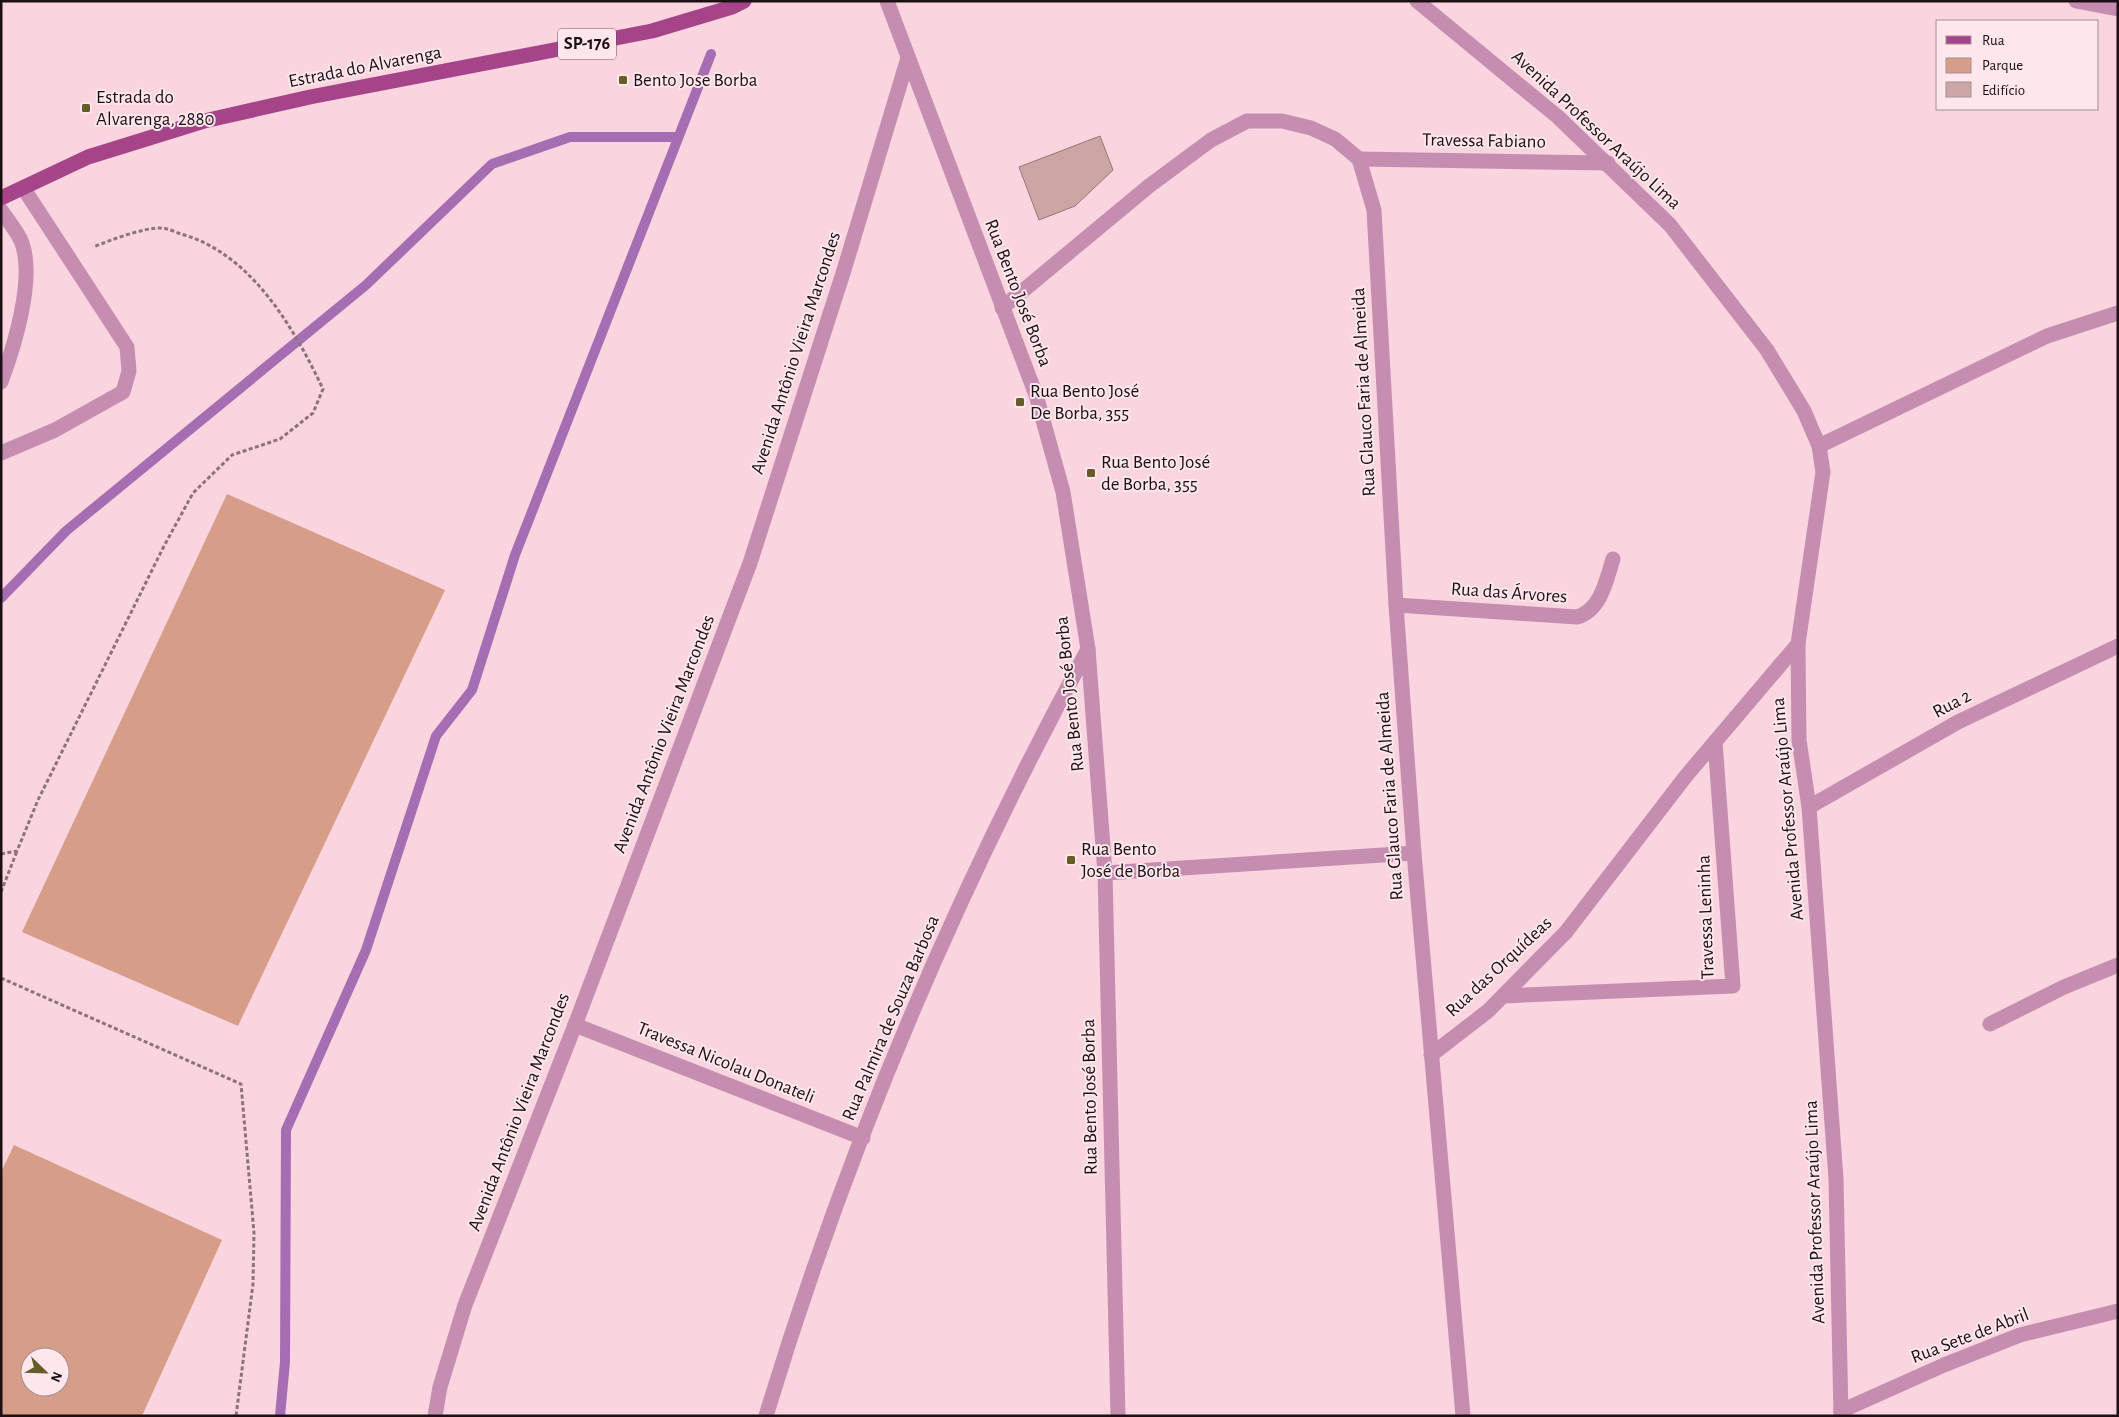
<svg xmlns="http://www.w3.org/2000/svg" width="2119" height="1417" font-family="'Alegreya Sans',sans-serif">
  <rect width="100%" height="100%" fill="#fad4de"/>
  <g fill="#d69d89" fill-rule="evenodd">
    <path d="M227,494L445,590L238,1026L22,932Z"/>
    <path d="M14,1145L222,1240L142,1416H1V1172ZM30,1357H60V1387H30Z"/>
  </g>
  <g fill="none" stroke-linecap="round" stroke-linejoin="round">
    <g stroke="#a66eb2" stroke-width="10">
      <path d="M1,598L66,531L366,285L492,164L570,137H677"/>
      <path d="M280,1416L285,1362L286,1130L366,950L436,736L472,690L515,555L711,54"/>
    </g>
  </g>
  <path fill="#cba6a5" stroke="#987574" d="M1100,136L1113,170L1075,206L1039,220L1019,167Z"/>
  <g fill="none" stroke-linecap="round" stroke-linejoin="round">
    <g stroke="#8c737a" stroke-width="3" stroke-dasharray="4 2.5" stroke-linecap="butt">
      <path d="M1,854L17,851L38,800L164,546L193,493L232,455L280,439L313,413L323,389C294,328 251,253 181,234C175,232 169,229 163,228C144,227 111,240 93,247"/>
      <path d="M1,892L17,851"/>
      <path d="M1,978L241,1084L254,1233L253,1284L236,1416"/>
    </g>
    <g stroke="#c58eb1" stroke-width="15">
      <path d="M2076,1L2118,9"/>
      <path d="M1359,159L1608,163"/>
      <path d="M1,453L55,430L123,392L129,371L127,347L24,189"/>
      <path d="M1396,605L1577,617C1601,610 1606,581 1613,559"/>
      <path d="M1105,873L1414,853"/>
      <path d="M1503,996L1733,986L1715,742"/>
      <path d="M575,1025L863,1138"/>
    </g>
    <g stroke="#c58eb1" stroke-width="15">
      <path d="M1417,1L1558,117L1670,225L1767,350L1804,411L1819,446L1823,472L1798,644L1799,740L1809,807L1836,1179L1841,1416"/>
      <path d="M1,210C8,221 18,232 22,243C35,280 14,347 1,382"/>
      <path d="M1002,308L1149,186L1211,140L1247,121H1282L1311,128L1335,139L1359,159L1374,210L1396,605L1414,853L1463,1416"/>
      <path d="M1819,446L2047,336L2118,313"/>
      <path d="M1809,807L1958,722L2118,646"/>
      <path d="M1990,1024L2064,987L2118,965"/>
      <path d="M1431,1055L1488,1011L1566,932L1686,776L1798,644"/>
      <path d="M1841,1411L1944,1365L2020,1335L2118,1311"/>
      <path d="M435,1416L440,1387L465,1305L575,1025L750,563L844,270L908,58"/>
      <path d="M766,1416C846,1151 956,892 1088,649"/>
    </g>
    <path stroke="#c58eb1" stroke-width="15" d="M887,1L1036,395L1063,492L1088,649L1105,873L1118,1416"/>
    <path stroke="#a54489" stroke-width="15" d="M1,198L88,157L204,121L310,97L652,31L732,7L744,1"/>
  </g>
  <g fill="#655c28" stroke="#fde6ec" stroke-width="2">
    <rect x="618" y="75" width="10" height="10" rx="2.5"/>
    <rect x="81" y="103" width="10" height="10" rx="2.5"/>
    <rect x="1015" y="397" width="10" height="10" rx="2.5"/>
    <rect x="1086" y="468" width="10" height="10" rx="2.5"/>
    <rect x="1066" y="855" width="10" height="10" rx="2.5"/>
  </g>
  <g text-anchor="middle" dominant-baseline="central" stroke-width="4" stroke-linejoin="round" paint-order="stroke">
    <rect fill="#fde6ec" stroke="#605055" stroke-width="1" x="558" y="28.5" width="58" height="31" rx="4"/>
    <g font-size="18" font-weight="bold" fill="#1c1014">
      <text x="587" y="44">SP-176</text>
    </g>
    <g font-size="19" fill="#1c1014" stroke="#fde6ec">
      <text transform="translate(365 67) rotate(-11)">Estrada do Alvarenga</text>
      <text transform="translate(1596 130) rotate(43)">Avenida Professor Araújo Lima</text>
      <text transform="translate(1484 141) rotate(1)">Travessa Fabiano</text>
      <text transform="translate(1018 293) rotate(69)">Rua Bento José Borba</text>
      <text transform="translate(796 353) rotate(-72)">Avenida Antônio Vieira Marcondes</text>
      <text transform="translate(1364 392) rotate(-93)">Rua Glauco Faria de Almeida</text>
      <text transform="translate(1509 593) rotate(4)">Rua das Árvores</text>
      <text transform="translate(1070 694) rotate(-96)">Rua Bento José Borba</text>
      <text transform="translate(1952 704) rotate(-28)">Rua 2</text>
      <text transform="translate(664 734) rotate(-69)">Avenida Antônio Vieira Marcondes</text>
      <text transform="translate(1390 796) rotate(-94)">Rua Glauco Faria de Almeida</text>
      <text transform="translate(1788 809) rotate(-95)">Avenida Professor Araújo Lima</text>
      <text transform="translate(1706 917) rotate(-92)">Travessa Leninha</text>
      <text transform="translate(1499 967) rotate(-43)">Rua das Orquídeas</text>
      <text transform="translate(891 1018) rotate(-67)">Rua Palmira de Souza Barbosa</text>
      <text transform="translate(726 1063) rotate(22)">Travessa Nicolau Donateli</text>
      <text transform="translate(1090 1097) rotate(-91)">Rua Bento José Borba</text>
      <text transform="translate(519 1112) rotate(-69)">Avenida Antônio Vieira Marcondes</text>
      <text transform="translate(1815 1212) rotate(-92)">Avenida Professor Araújo Lima</text>
      <text transform="translate(1970 1336) rotate(-21)">Rua Sete de Abril</text>
    </g>
    <g font-size="19" fill="#1c1014" stroke="#fde6ec" text-anchor="start">
      <text x="633" y="80">Bento Jose Borba</text>
      <text x="96" y="97">Estrada do<tspan x="96" dy="22">Alvarenga, 2880</tspan></text>
      <text x="1030" y="391">Rua Bento José<tspan x="1030" dy="22">De Borba, 355</tspan></text>
      <text x="1101" y="462">Rua Bento José<tspan x="1101" dy="22">de Borba, 355</tspan></text>
      <text x="1081" y="849">Rua Bento<tspan x="1081" dy="22">José de Borba</tspan></text>
    </g>
  </g>
  <rect width="2119" height="1417" fill="none" stroke="#1c1014" stroke-width="5"/>
  <rect x="1936" y="20" width="162" height="90" fill="#fde6ec" stroke="#a39096"/>
  <rect x="1946" y="36" width="25" height="8" fill="#a54489" stroke="#a39096"/>
  <text x="1982" y="45" font-size="15" fill="#1c1014">Rua</text>
  <rect x="1946" y="58" width="25" height="15" fill="#d69d89" stroke="#a39096"/>
  <text x="1982" y="70" font-size="15" fill="#1c1014">Parque</text>
  <rect x="1946" y="82" width="25" height="15" fill="#cba6a5" stroke="#a39096"/>
  <text x="1982" y="95" font-size="15" fill="#1c1014">Edifício</text>
  <g transform="translate(45 1372) rotate(113)"><circle r="24" fill="#fde6ec" stroke="#a39096"/>
  <path d="M0-4L9 19L0 12L-9 19Z" fill="#655c28"/>
  <text y="-8" font-size="14" font-weight="bold" text-anchor="middle" fill="#1c1014">N</text>
  </g>
</svg>
